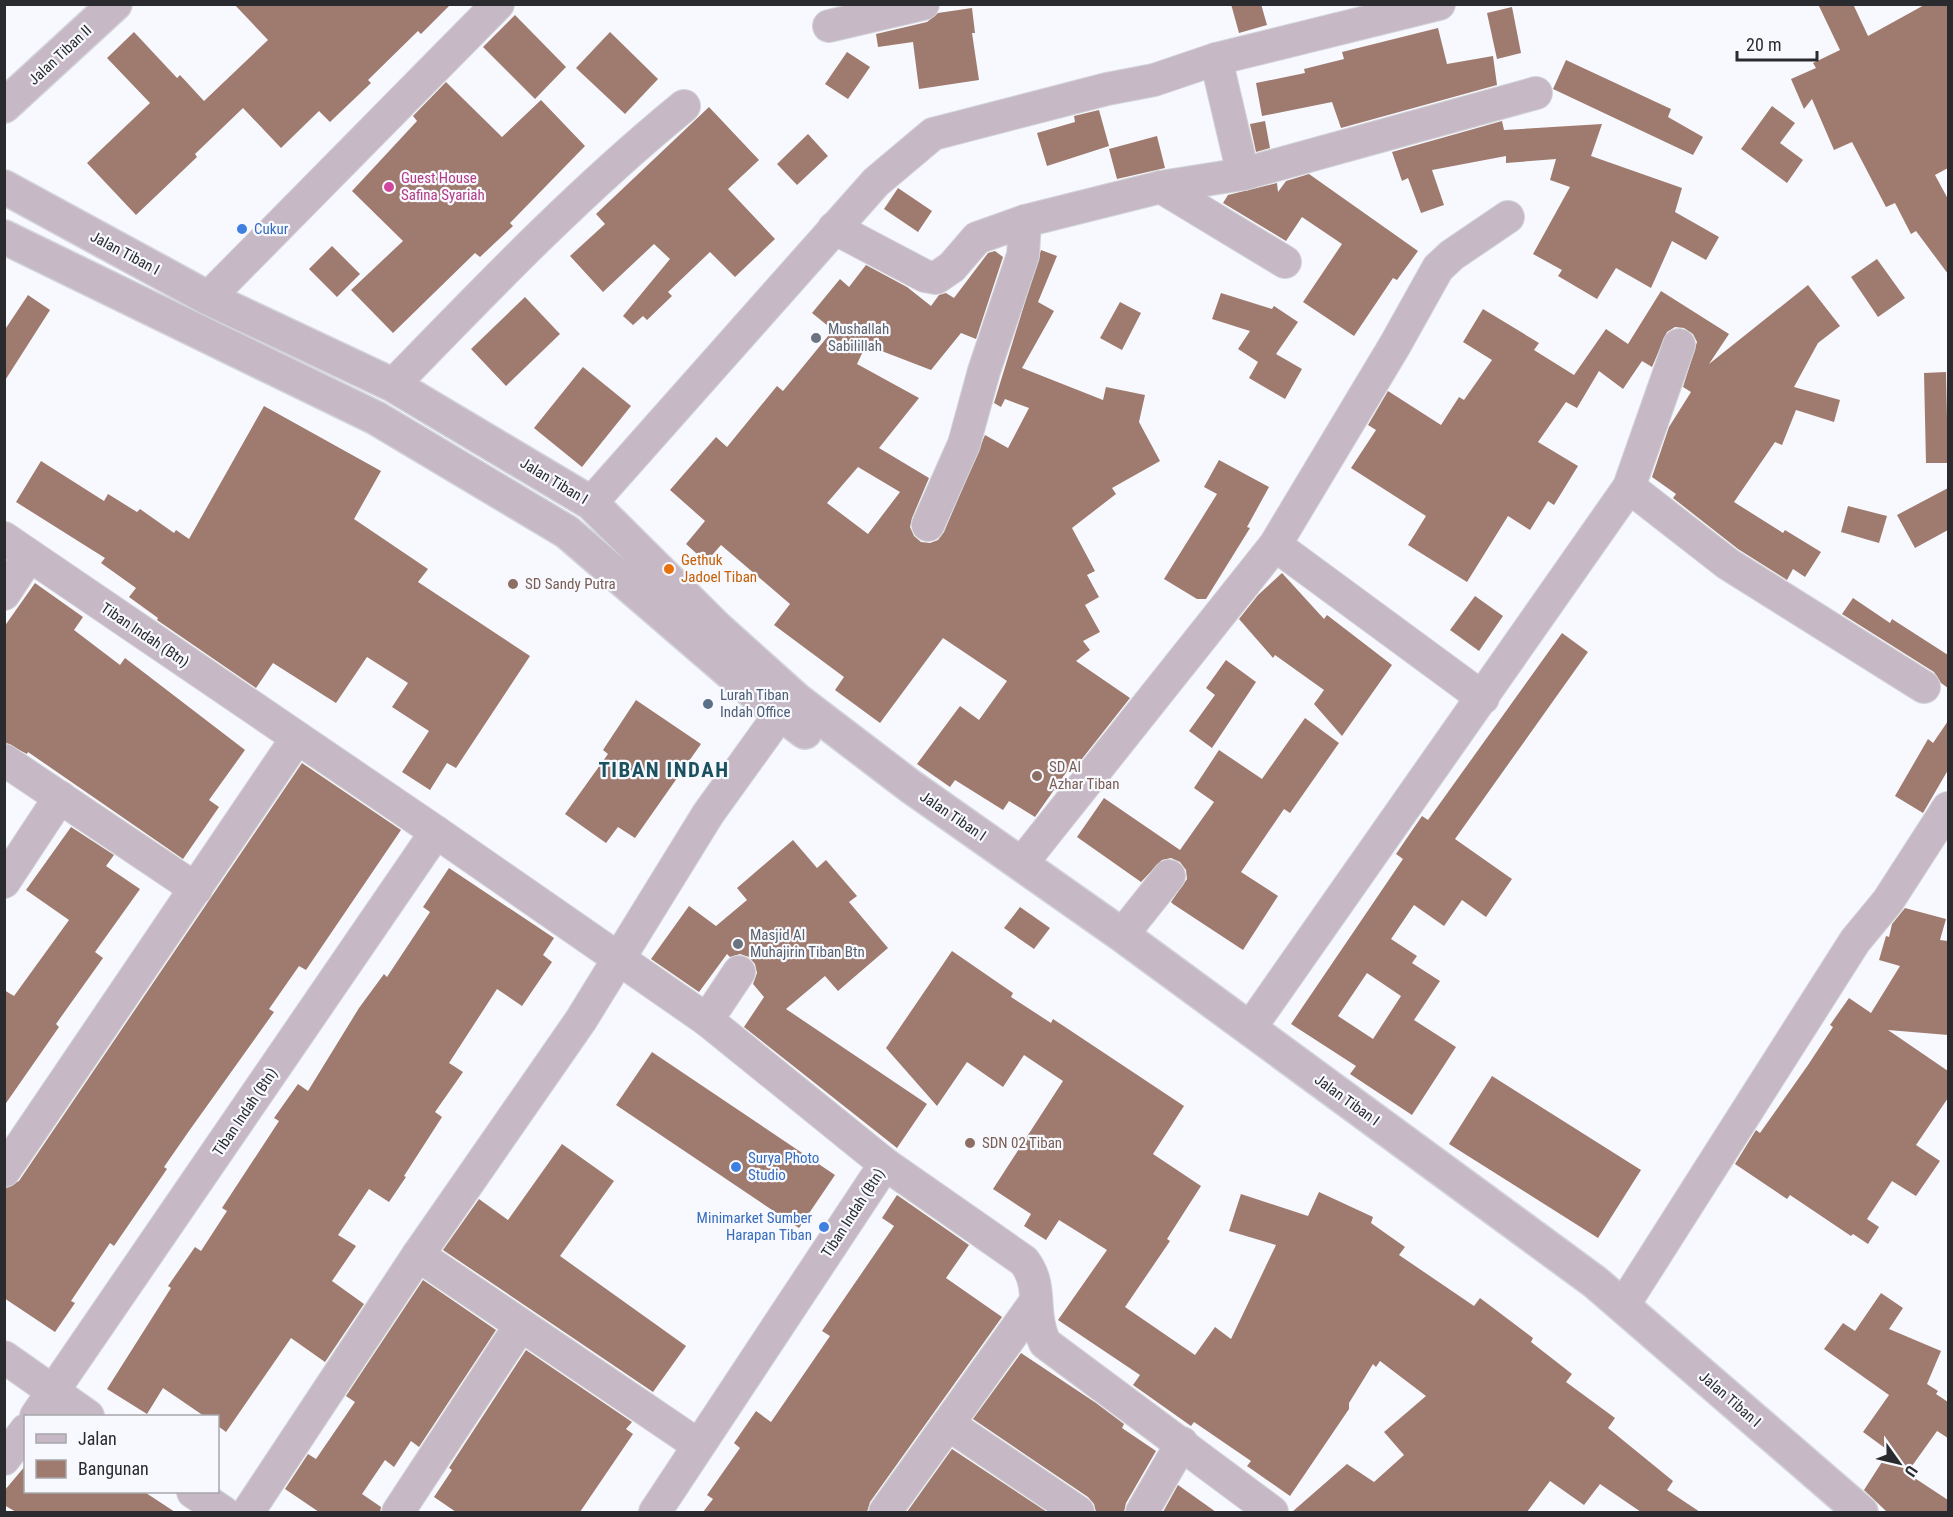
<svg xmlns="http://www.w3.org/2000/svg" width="1953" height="1517" font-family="'Roboto Condensed',sans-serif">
  <rect width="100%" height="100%" fill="#f8f9fe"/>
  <g fill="#9f7b6f" fill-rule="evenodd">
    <path d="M234,4H451L421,34L418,31L368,80L371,83L330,122L319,111L281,148L243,108L195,154L197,157L136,215L87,163L150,103L107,58L134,32L177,78L180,75L204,101L268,40Z"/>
    <path d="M1231,4H1261L1267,25L1239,33Z"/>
    <path d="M1818,4H1853L1868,36L1926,4H1948V168L1935,175L1948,199V274L1916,231L1911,234L1895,203L1886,207L1852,142L1834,150L1812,99L1804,109L1791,79L1816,68L1813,63L1840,50Z"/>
    <path d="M1512,7L1521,53L1497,59L1487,13Z"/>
    <path d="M972,8L975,33H972L979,80L919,89L913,42L878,47L876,34L927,22L938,13Z"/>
    <path d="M515,15L566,67L535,99L483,47Z"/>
    <path d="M1438,28L1447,64L1493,56L1497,85L1341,128L1332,102L1262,116L1256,83L1305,73L1304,69L1344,59L1342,52Z"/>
    <path d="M610,32L658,79L625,114L576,68Z"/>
    <path d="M847,52L870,67L848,99L825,84Z"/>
    <path d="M1566,60L1671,109L1668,117L1703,137L1693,155L1553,89Z"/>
    <path d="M446,82L502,137L541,100L585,146L510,223L513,226L480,257L475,253L393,333L351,290L403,241L352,191L417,121L413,116Z"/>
    <path d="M1772,106L1795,123L1780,143L1803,160L1787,183L1741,149Z"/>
    <path d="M709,107L759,160L728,189L775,239L735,277L710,252L668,292L672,296L647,320L643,316L633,325L623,316L670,259L654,244L603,292L570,256L605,224L596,214Z"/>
    <path d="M1099,110L1109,146L1047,166L1037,133L1075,122L1074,116Z"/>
    <path d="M1265,121L1270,148L1256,152L1250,124Z"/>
    <path d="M1502,121L1504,130L1602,124L1591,156L1682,188L1675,212L1719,237L1706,260L1672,241L1651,288L1616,268L1597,299L1558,276L1562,270L1533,254L1570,187L1550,180L1556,159L1506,163V156L1432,170L1444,205L1421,213L1408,178L1402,181L1392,152Z"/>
    <path d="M808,134L828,156L797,185L777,164Z"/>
    <path d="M1157,136L1165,168L1117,179L1109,149Z"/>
    <path d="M1309,174L1418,251L1397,280L1393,278L1354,336L1303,302L1342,244L1302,217L1286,241L1223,203L1228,195L1277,183L1278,192L1286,181Z"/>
    <path d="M898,188L932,211L918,232L884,209Z"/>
    <path d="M332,246L360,274L337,297L309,269Z"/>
    <path d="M1041,250L1057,256L1038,302L1054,311L1022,368L1103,400L1106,387L1145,395L1139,422L1160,461L1112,488L1116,494L1072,528L1095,571L1087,575L1099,597L1085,605L1100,632L1083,641L1090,650L1076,661L1130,698L1074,769L1070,767L1035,817L1009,801L1003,810L955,780L950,787L917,764L960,706L979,720L1007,681L943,638L880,723L835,690L844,677L774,625L790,604L721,545L706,562L686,544L705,521L670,490L716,437L727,447L777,386L783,391L833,330L812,313L840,279L849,287L866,265L907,287L931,306L939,295L946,293L954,298L988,253L995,251L1003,257L976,339L961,333L931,370L866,345L857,364L919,398L879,448L929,478L912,518L910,527L914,536L921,542L930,543L938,540L944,532L985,435L1008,448L1029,408L1005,399L1001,407L994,403ZM858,467L900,492L868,534L827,503Z"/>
    <path d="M1877,259L1905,298L1878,317L1851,277Z"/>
    <path d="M1808,285L1840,326L1818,343L1794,387L1840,400L1834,422L1796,410L1782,445L1775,442L1734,502L1783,533L1785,530L1821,552L1805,577L1793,569L1787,580L1738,549L1673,498L1676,494L1652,477L1669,427L1691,392L1683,387L1697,342L1693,334L1684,328L1675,327L1667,332L1652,367L1642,361L1623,389L1599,371L1577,408L1566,402L1538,442L1578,466L1554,505L1548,501L1530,530L1508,516L1467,582L1408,545L1426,516L1351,468L1376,430L1368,425L1388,391L1441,425L1459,397L1464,400L1492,360L1463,342L1483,309L1539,343L1534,350L1574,375L1606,329L1628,344L1661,291L1729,334L1709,364Z"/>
    <path d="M1221,293L1272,309L1274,306L1298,322L1276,354L1302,369L1285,399L1249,378L1258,362L1238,349L1250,331L1212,319Z"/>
    <path d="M28,295L50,310L4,382V331Z"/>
    <path d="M525,297L560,334L506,386L471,349Z"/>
    <path d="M1120,302L1141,313L1122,350L1100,338Z"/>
    <path d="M583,367L631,406L582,467L534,428Z"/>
    <path d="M1946,372L1948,463H1926L1924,373Z"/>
    <path d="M264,406L381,471L354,519L428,569L418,582L530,656L456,768L447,763L430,790L402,772L429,731L392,707L408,683L367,657L336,703L273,663L256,688L157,620L158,618L129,597L136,588L101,563L105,558L16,502L41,461L104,501L108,494L137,512L140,509L174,533L176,530L189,539Z"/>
    <path d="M1219,460L1269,487L1247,527L1250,528L1206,599H1197L1164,579L1217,494L1204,487Z"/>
    <path d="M1948,488V530L1915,548L1897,515Z"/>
    <path d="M1848,506L1887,516L1879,543L1841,532Z"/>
    <path d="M1282,573L1324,619L1327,615L1392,665L1342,736L1314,704L1324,690L1275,655L1273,658L1239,619L1258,595Z"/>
    <path d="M35,583L83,617L74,630L120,665L125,658L245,750L209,800L219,807L183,859L28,752L27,754L4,742V627Z"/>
    <path d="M1475,596L1503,616L1479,651L1450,630Z"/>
    <path d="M1853,598L1890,623L1892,619L1948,655V688L1941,683L1934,672L1842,614Z"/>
    <path d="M1562,633L1588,652L1455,839L1512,879L1486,917L1462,900L1444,926L1414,905L1391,939L1417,956L1412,963L1440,981L1414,1020L1456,1047L1412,1115L1350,1074L1356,1066L1291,1024L1403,859L1396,854L1422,816L1428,820ZM1367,973L1401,996L1373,1039L1338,1016Z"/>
    <path d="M1226,660L1256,682L1212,748L1189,731L1215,695L1206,688Z"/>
    <path d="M636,700L701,744L635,838L618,827L606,843L565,814L608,754L603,750Z"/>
    <path d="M1305,718L1339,743L1290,813L1284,809L1241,872L1278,896L1243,950L1173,904L1171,902L1187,879L1186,870L1180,862L1171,858L1162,860L1141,882L1077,837L1104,798L1180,850L1214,802L1194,788L1219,750L1262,779Z"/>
    <path d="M1948,721V770L1923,813L1895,796L1928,739L1933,743Z"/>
    <path d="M302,763L401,830L306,970L299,966L269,1009L274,1012L189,1131L164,1167L167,1169L114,1246L110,1243L71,1301L75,1303L55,1332L4,1298V1189L19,1181Z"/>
    <path d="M71,827L114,855L106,866L140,889L95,952L103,958L56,1024L59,1027L4,1106V990L14,996L69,920L26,890Z"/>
    <path d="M793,840L817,868L826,860L857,896L849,902L888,948L838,991L825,976L786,1009L927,1104L897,1148L744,1027L764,997L753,984L757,973L755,964L749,957L740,954L730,957L727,954L699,992L651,959L689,906L716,926L747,900L737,888Z"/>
    <path d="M449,868L554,938L543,955L552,962L522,1006L497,989L449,1063L463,1072L435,1112L442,1117L404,1176L406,1177L389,1202L369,1189L338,1235L356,1246L332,1281L364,1304L325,1362L291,1338L226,1432L218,1426V1416H204L163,1388L147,1414L107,1389L171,1288L168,1286L195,1247L201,1251L227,1211L222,1208L279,1121L274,1118L298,1084L308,1091L359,1008L384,974L387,977L430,912L423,907Z"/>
    <path d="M1020,907L1050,928L1034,949L1004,928Z"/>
    <path d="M1905,908L1946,919L1940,940L1948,941V1035L1888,1030L1948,1071V1098L1916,1145L1940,1161L1916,1196L1892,1181L1867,1219L1879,1227L1868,1244L1853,1234L1851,1236L1790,1195L1787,1199L1735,1164L1756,1130L1760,1133L1808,1065L1833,1027L1830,1025L1849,998L1871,1013L1900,966L1879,960L1886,936L1889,937L1892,924Z"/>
    <path d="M952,951L1013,993L1011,997L1051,1023L1053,1019L1184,1106L1153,1154L1201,1186L1167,1239L1170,1241L1125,1307L1195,1355L1215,1327L1231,1339L1276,1245L1229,1231L1241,1194L1308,1216L1319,1192L1373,1217L1371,1223L1405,1247L1399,1255L1474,1306L1480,1298L1533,1338L1531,1342L1572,1374L1566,1382L1615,1418L1608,1428L1673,1481L1667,1490L1700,1512H1641L1600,1484L1584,1505L1550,1481L1527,1512H1292L1347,1464L1374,1482L1404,1455L1384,1432L1426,1396L1380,1361L1376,1367L1373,1364L1349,1403V1409L1290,1496L1247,1466L1251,1461L1194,1422L1191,1426L1133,1385L1140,1375L1058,1320L1107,1250L1059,1220L1046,1240L1024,1226L1031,1214L993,1189L1063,1081L1024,1055L1003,1087L967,1062L937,1106L886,1048Z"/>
    <path d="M652,1052L835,1175L799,1228L616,1105Z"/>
    <path d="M1492,1076L1641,1170L1598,1238L1449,1144Z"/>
    <path d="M562,1144L614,1181L560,1256L686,1346L653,1392L443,1250L479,1199L508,1220Z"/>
    <path d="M897,1195L969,1245L946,1278L1002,1317L870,1502L867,1512H703L713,1499L707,1495L740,1448L734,1443L756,1411L771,1422L830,1336L822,1331L894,1226L882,1218Z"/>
    <path d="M423,1280L496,1330L419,1447L411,1441L394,1467L385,1460L362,1494L381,1507L380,1512H319L285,1489L308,1454L316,1459L355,1402L346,1396Z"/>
    <path d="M1881,1293L1903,1308L1889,1329L1941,1351L1927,1384L1938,1391L1936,1394L1948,1402V1438L1937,1431L1907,1473L1948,1500V1512H1887L1864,1490L1889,1451L1863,1432L1889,1395L1824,1349L1843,1323L1855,1331Z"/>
    <path d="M526,1350L632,1422L626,1429L633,1434L580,1512H456L434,1497L452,1470L449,1468Z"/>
    <path d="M1021,1353L1096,1403L1124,1424L1122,1428L1156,1451L1126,1503L1124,1512H1096L1094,1504L1088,1497L973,1419Z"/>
    <path d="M952,1449L1047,1512H907Z"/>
    <path d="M26,1465V1491H143L175,1512H16L4,1505V1491Z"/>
    <path d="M1178,1485L1216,1512H1163Z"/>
  </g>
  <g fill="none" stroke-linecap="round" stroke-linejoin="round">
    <g stroke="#d3d4d9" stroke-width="34">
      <g id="minor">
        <path d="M829,26L923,4"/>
        <path d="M1243,174L1536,93"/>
        <path d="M1161,187L1285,262"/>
        <path d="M834,228L925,276L936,278L952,267L977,238L1025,221L1161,187L1243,174L1216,59"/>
        <path d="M208,298L498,4"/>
        <path d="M393,385C487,288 580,191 684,106"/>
        <path d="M1629,487L1728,564L1924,687"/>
        <path d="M591,503L876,182L933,134L1107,89L1154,80L1216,59L1439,4"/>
        <path d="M928,525L964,444L984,371L1023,255L1025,221"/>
        <path d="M4,538L436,832L707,1020L885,1164L1024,1261C1044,1287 1030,1311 1045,1343L1272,1512"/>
        <path d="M1275,545L1483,698"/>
        <path d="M4,594L29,556"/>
        <path d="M4,760L196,889"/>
        <path d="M1022,863L1275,545L1395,345L1438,268L1452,255L1508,217"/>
        <path d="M4,882L60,797"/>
        <path d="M1122,935L1169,876"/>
        <path d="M707,1020L739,972"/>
        <path d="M1250,1028L1629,487L1679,345"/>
        <path d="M4,1171L297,738"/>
        <path d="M418,1255L698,1445"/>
        <path d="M1623,1306L1855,941L1888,901L1948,808"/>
        <path d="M4,1357L88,1416"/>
        <path d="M36,1416L436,832"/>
        <path d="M948,1424L1078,1512"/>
        <path d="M4,1459L26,1430"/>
        <path d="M193,1492L223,1512"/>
        <path d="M248,1512L418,1255L581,1020L708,814L780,714"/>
        <path d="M398,1512L520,1326"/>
        <path d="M655,1512L885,1164"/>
        <path d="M885,1512L1036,1301"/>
        <path d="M1142,1512L1182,1443"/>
      </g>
    </g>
    <g stroke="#d3d4d9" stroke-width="36">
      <g id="tertiary">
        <path d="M4,106L115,4"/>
        <path d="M4,187L208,298L393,385L591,503L718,629L796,699L910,786L1122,935L1595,1282L1861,1512"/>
        <path d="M4,237L376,418L567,532L761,699L805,732"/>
      </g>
    </g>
    <use href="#minor" stroke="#c6b9c5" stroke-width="32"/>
    <use href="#tertiary" stroke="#c6b9c5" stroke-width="33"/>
  </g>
  <circle fill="#d1479c" stroke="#f8f9fe" stroke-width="2" cx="389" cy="187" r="6"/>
  <g fill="#3f7fe0" stroke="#f8f9fe" stroke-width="2">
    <circle cx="242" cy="229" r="6"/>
    <circle cx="736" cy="1167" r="6"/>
    <circle cx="824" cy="1227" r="6"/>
  </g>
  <g fill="#6b7280" stroke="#f8f9fe" stroke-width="2">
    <circle cx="816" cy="338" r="6"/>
    <circle cx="738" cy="944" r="6"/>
  </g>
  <circle fill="#e8710a" stroke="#f8f9fe" stroke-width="2" cx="669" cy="569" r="6"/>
  <g fill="#8d6e63" stroke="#f8f9fe" stroke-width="2">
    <circle cx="513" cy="584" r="6"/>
    <circle cx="1037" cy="776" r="6"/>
    <circle cx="970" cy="1143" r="6"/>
  </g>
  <circle fill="#5c6f8a" stroke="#f8f9fe" stroke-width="2" cx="708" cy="704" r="6"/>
  <g text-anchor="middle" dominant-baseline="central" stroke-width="4.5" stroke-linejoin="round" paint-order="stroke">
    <g font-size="15" fill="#2a2b2e" stroke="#f8f9fe">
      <text transform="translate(60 55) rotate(-43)">Jalan Tiban II</text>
      <text transform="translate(125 253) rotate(28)">Jalan Tiban I</text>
      <text transform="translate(554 481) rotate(31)">Jalan Tiban I</text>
      <text transform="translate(145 635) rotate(34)">Tiban Indah (Btn)</text>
      <text transform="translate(953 816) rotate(34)">Jalan Tiban I</text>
      <text transform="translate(1347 1100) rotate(36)">Jalan Tiban I</text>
      <text transform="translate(245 1112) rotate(-56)">Tiban Indah (Btn)</text>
      <text transform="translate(853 1213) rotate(-57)">Tiban Indah (Btn)</text>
      <text transform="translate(1730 1399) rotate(41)">Jalan Tiban I</text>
    </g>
    <g font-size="15" fill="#b23c85" stroke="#f8f9fe" text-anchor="start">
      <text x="401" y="178">Guest House<tspan x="401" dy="17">Safina Syariah</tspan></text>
    </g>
    <g font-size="15" fill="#366cbe" stroke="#f8f9fe" text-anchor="start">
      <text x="254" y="229">Cukur</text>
      <text x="748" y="1158">Surya Photo<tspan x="748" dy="17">Studio</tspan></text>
      <text x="812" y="1218" text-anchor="end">Minimarket Sumber<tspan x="812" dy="17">Harapan Tiban</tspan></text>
    </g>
    <g font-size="15" fill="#5b616d" stroke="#f8f9fe" text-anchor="start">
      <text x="828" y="329">Mushallah<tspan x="828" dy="17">Sabilillah</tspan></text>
      <text x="750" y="935">Masjid Al<tspan x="750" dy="17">Muhajirin Tiban Btn</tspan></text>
    </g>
    <g font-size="15" fill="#c56008" stroke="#f8f9fe" text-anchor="start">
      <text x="681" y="560">Gethuk<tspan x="681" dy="17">Jadoel Tiban</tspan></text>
    </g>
    <g font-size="15" fill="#785e54" stroke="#f8f9fe" text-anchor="start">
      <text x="525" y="584">SD Sandy Putra</text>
      <text x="1049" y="767">SD Al<tspan x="1049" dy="17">Azhar Tiban</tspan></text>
      <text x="982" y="1143">SDN 02 Tiban</text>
    </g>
    <g font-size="15" fill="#4e5e75" stroke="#f8f9fe" text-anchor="start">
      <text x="720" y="695">Lurah Tiban<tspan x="720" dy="17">Indah Office</tspan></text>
    </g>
    <g font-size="21" font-weight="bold" letter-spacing="1.5" fill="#1a515e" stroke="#f8f9fe">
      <text x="664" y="770">TIBAN INDAH</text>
    </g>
  </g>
  <rect width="1953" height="1517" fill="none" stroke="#2a2b2e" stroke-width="12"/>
  <rect x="24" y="1415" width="195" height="78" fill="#f8f9fe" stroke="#a6a7ab" stroke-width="1.5"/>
  <rect x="36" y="1434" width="30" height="9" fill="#c6b9c5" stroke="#a6a7ab" stroke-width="1.5"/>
  <text x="78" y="1445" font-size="18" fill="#2a2b2e">Jalan</text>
  <rect x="36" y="1460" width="30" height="18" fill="#9f7b6f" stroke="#a6a7ab" stroke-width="1.5"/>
  <text x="78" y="1475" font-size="18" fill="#2a2b2e">Bangunan</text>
  <g transform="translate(1899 1463) rotate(124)" stroke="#f8f9fe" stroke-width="4.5" paint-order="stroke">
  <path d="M0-4.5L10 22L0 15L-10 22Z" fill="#2a2b2e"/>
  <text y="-9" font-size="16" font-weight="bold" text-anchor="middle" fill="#2a2b2e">U</text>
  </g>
  <path d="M1737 51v9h80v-9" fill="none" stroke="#2a2b2e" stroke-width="3"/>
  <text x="1746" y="51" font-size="18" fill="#2a2b2e" stroke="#f8f9fe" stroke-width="4.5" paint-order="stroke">20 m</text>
</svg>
